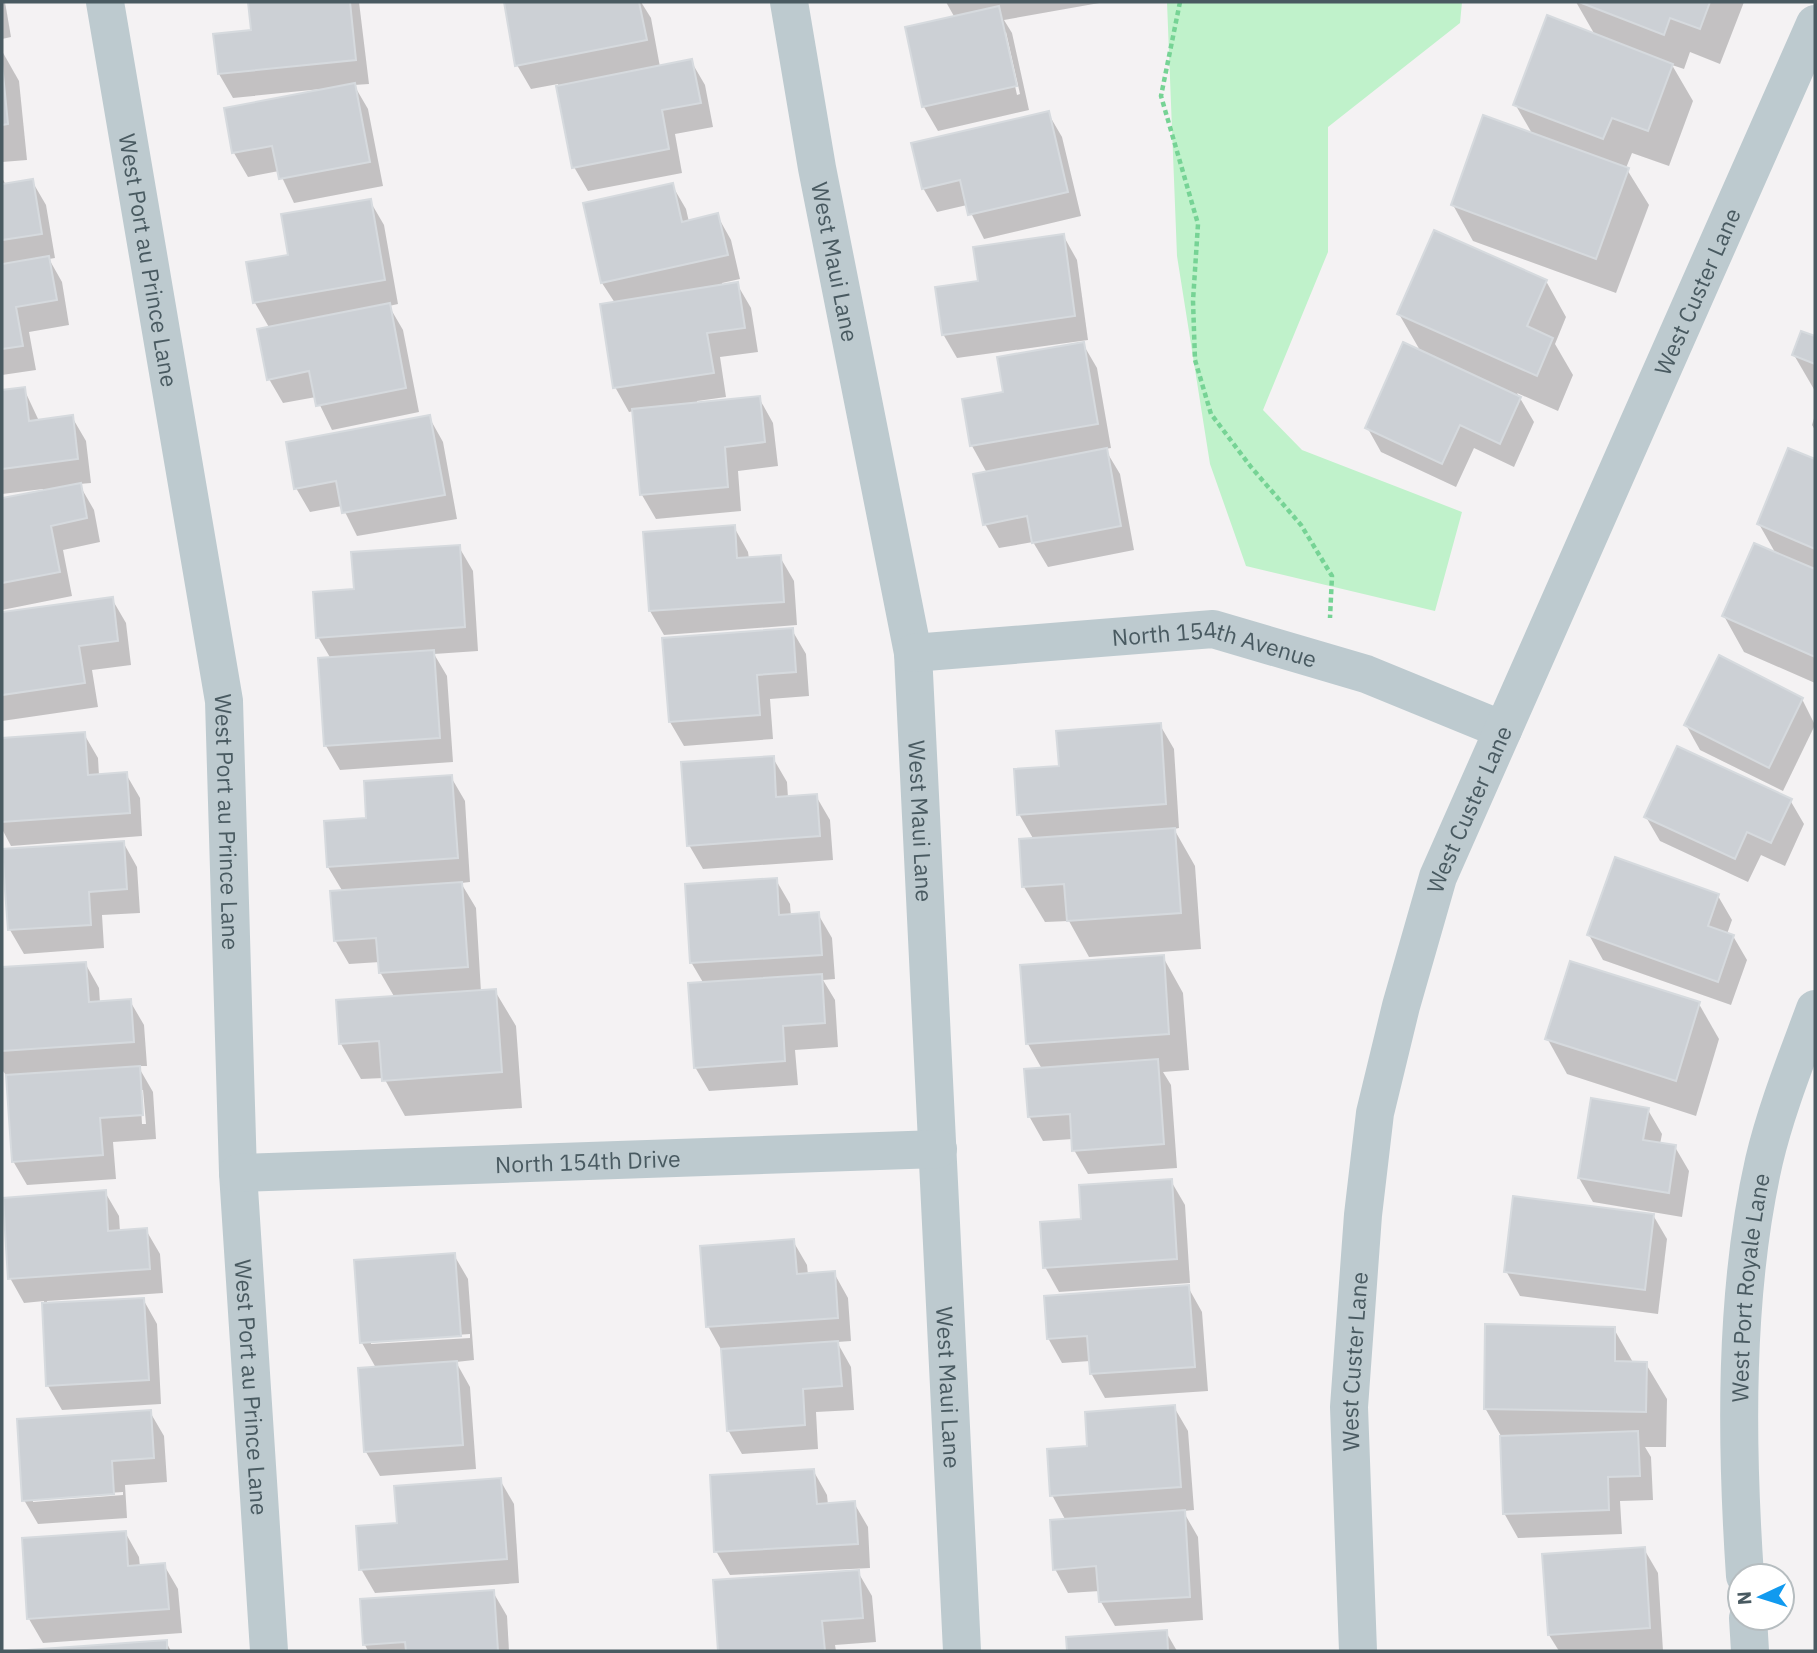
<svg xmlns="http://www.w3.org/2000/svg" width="1817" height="1653" font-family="'IBM Plex Sans',sans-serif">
  <rect width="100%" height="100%" fill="#f4f2f3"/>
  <path fill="#c0f2cb" d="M1167,2H1462L1460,23L1328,127V252L1263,410L1302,450L1462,512L1435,611L1246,566L1210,464L1177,256Z"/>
  <g fill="#0003" fill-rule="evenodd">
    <path d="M2,2H5L11,37L2,39Z"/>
    <path d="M250,2H359L369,84L354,85L368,109L383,186L294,203L279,171L248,177L234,153L226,110L322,91L321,89L233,98L219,74L253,31Z"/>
    <path d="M505,2H641L651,18L660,67L691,61L705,85L713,127L675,134L682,173L588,191L574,167L558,84L531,89L517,65Z"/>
    <path d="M946,2H1105L1004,20L1012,33L1029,110L938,131L924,107L955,18ZM1003,32H1006L1020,94L1017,95Z"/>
    <path d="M1576,2H1744L1720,64L1690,52L1684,69L1672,65L1693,101L1669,166L1632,153L1626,168L1649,205L1616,293L1473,241L1453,205L1533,135L1515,104L1595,35Z"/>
    <path d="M2,51L19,81L27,160L2,162Z"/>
    <path d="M1048,113L1062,137L1081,216L984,239L967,205L937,212L923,188Z"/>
    <path d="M2,178L6,185L32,181L46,205L55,258L49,259L62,282L69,325L29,332L36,370L2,375Z"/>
    <path d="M672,185L686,209L689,222L717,215L731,240L740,279L722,283L723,286L737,284L751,308L758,352L720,357L726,397L697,401V404L759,398L773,423L778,466L738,471L741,511L656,519L642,495L634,411L629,412L615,387V303L602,283Z"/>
    <path d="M370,201L384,225L398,304L389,306L403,330L419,412L332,430L316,397L283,403L269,379L270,329L255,303L248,263L290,256Z"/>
    <path d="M1063,235L1077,260L1088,340L957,358L943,334L980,282Z"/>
    <path d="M1546,281L1566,317L1555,344L1573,375L1558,411L1517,393L1534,422L1514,467L1474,448L1456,487L1381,452L1367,427L1421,352L1399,314Z"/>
    <path d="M1802,333L1815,338V391L1794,355Z"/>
    <path d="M1083,344L1097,368L1111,448L1105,449L1120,474L1134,550L1048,567L1033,542L999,548L985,524L987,473L972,446L1005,393Z"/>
    <path d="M24,389L39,421L72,417L86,441L91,483L79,484L94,510L100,542L63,550L72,596L2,610V500L43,492V489L2,494V392Z"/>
    <path d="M1815,415V430L1812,425Z"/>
    <path d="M429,417L443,442L457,519L357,536L342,506L310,512L296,488Z"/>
    <path d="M1789,450L1815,461V683L1744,652L1724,616L1776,554L1759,524Z"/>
    <path d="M734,527L748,552L749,559L780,557L794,581L797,625L664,635L650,611Z"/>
    <path d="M459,547L473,571L478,651L434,654L447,676L453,762L340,770L326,746L320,660L331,659L318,637L355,590Z"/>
    <path d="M112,599L126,623L131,665L92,670L98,707L2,721V614Z"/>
    <path d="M792,630L806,654L809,696L770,699L773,739L684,746L670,722Z"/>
    <path d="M1802,699L1815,725L1783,791L1700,750L1686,725Z"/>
    <path d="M1160,725L1174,749L1179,828L1174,829L1195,866L1201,949L1089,957L1069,921L1045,922L1024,887L1034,840L1019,814L1060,767Z"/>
    <path d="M84,734L98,758L99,776L126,774L140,798L142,836L11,846L2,829V740Z"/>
    <path d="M773,758L787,782L788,798L816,796L830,820L833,860L703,869L689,845Z"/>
    <path d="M451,777L465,801L470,882L461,883L476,908L481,992L495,991L516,1026L522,1108L405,1116L384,1078L361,1079L341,1044L395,998L380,972V962L349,964L335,940L343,892L328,867L368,820Z"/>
    <path d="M1790,800L1804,824L1785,866L1761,855L1748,882L1660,841L1646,817Z"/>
    <path d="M123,842L137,867L140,913L102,915L104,948L24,954L10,930Z"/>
    <path d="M776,880L790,904L791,916L818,914L832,938L835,979L823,980L835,1000L838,1047L795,1050L798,1085L709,1091L695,1067L704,984L691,962Z"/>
    <path d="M1718,896L1732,920L1727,934L1733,936L1747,960L1731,1005L1603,960L1589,935Z"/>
    <path d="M1163,957L1183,993L1189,1070L1163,1072L1171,1085L1177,1168L1088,1174L1074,1150L1073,1139L1043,1141L1029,1116L1042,1069L1028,1044L1022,967Z"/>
    <path d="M85,963L99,988L100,1003L130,1001L144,1025L147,1066H138L153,1092L156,1139L113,1142L116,1179L27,1185L13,1161L7,1076L2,1070V969ZM140,1090H143L146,1124H142Z"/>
    <path d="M1699,1004L1719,1039L1696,1116L1567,1074L1547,1038Z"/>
    <path d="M1648,1110L1662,1134L1660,1144L1675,1147L1689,1171L1682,1217L1593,1202L1579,1178Z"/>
    <path d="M1171,1181L1185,1205L1190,1283L1059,1292L1045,1267L1083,1221Z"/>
    <path d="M105,1192L119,1216L120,1232L146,1230L160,1254L163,1293L47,1301V1304L143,1299L157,1324L161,1404L62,1410L48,1386L44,1301L24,1303L10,1278Z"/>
    <path d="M1653,1215L1667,1239L1658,1314L1520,1296L1506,1271Z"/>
    <path d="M793,1241L807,1265L808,1275L834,1273L848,1298L851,1341L837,1342L851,1367L854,1410L816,1412L818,1449L742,1454L728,1430L722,1351L708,1326Z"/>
    <path d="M454,1255L468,1279L474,1360L456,1362L470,1387L476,1469L380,1476L366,1452L360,1369L376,1368L362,1343L356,1262ZM470,1334V1338L371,1344V1341Z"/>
    <path d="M1188,1287L1202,1312L1208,1391L1105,1398L1091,1373L1090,1361L1062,1363L1048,1338Z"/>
    <path d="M1614,1329L1634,1364H1646L1667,1399L1666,1447H1645L1651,1457L1653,1500L1620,1501L1622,1534L1518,1538L1504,1513L1501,1436L1485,1408Z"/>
    <path d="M1174,1407L1188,1431L1194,1510L1183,1511L1198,1537L1203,1620L1115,1626L1101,1602L1100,1591L1068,1593L1055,1569L1066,1521L1052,1495L1089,1448Z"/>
    <path d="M150,1412L164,1436L167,1482L125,1485L127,1518L38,1524L24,1500ZM123,1492V1495L33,1502V1498Z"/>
    <path d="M813,1470L827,1495L828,1505L854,1503L868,1527L870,1568L730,1575L716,1551Z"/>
    <path d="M500,1480L514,1504L519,1583L375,1593L361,1569L398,1524Z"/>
    <path d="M125,1532L139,1557L140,1567L164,1565L178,1589L182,1633L43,1643L29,1619Z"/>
    <path d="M1644,1549L1658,1573L1663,1651H1559L1549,1635Z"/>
    <path d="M858,1572L872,1596L876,1642L835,1645L836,1651H720L715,1582Z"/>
    <path d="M493,1592L507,1616L509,1651H368L365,1645Z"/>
    <path d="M1166,1632L1177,1651H1069L1068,1639Z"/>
    <path d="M166,1642L171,1651H38Z"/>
  </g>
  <g fill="#ccd0d5" stroke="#d6dade" stroke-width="2">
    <path d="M248,2H350L356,60L218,74L213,34L251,30Z"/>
    <path d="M504,2H639L647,40L515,66Z"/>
    <path d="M1579,2H1710L1700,29L1670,18L1664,35Z"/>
    <path d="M999,6L1017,86L922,107L905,27Z"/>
    <path d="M1547,15L1673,64L1648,131L1612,118L1603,139L1513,105Z"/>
    <path d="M692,59L701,103L662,110L669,149L572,168L556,86Z"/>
    <path d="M2,64L8,124L2,125Z"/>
    <path d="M355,83L370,162L279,179L272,146L232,153L224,108Z"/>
    <path d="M1049,111L1068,192L968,215L960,180L922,189L911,143Z"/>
    <path d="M1483,115L1629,168L1596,259L1451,205Z"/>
    <path d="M33,179L42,234L2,240V184Z"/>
    <path d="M673,183L682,222L718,213L728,255L601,283L583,203Z"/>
    <path d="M371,199L385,280L253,303L246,262L288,255L281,214Z"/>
    <path d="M1434,230L1547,280L1527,326L1553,338L1537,376L1397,314Z"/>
    <path d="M1064,234L1075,316L942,335L935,287L978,281L973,247Z"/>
    <path d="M49,256L57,300L16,307L23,346L2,349V264Z"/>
    <path d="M738,282L745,328L707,333L714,373L613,388L600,304Z"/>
    <path d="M390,303L406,388L316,406L309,371L267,380L257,329Z"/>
    <path d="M1801,331L1815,336V364L1792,355Z"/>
    <path d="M1084,342L1098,424L970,446L962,399L1003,392L997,357Z"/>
    <path d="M1403,342L1521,397L1500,444L1460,425L1442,464L1365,428Z"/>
    <path d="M25,387L29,421L73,415L78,459L2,469V390Z"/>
    <path d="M760,396L765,442L725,447L728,487L640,495L632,409Z"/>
    <path d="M430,415L445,495L342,513L336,481L294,489L286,442Z"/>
    <path d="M1107,448L1121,526L1032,543L1027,516L983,525L973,474Z"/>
    <path d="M1788,448L1815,459V549L1757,524Z"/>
    <path d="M81,483L87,518L51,526L60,572L2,583V498Z"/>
    <path d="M735,525L737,558L781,555L784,602L649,611L643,532Z"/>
    <path d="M1754,543L1815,569V657L1722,616Z"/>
    <path d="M460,545L465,627L316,638L313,592L354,589L351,552Z"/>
    <path d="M113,597L118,641L79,646L85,683L2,695V612Z"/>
    <path d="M793,628L796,672L757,675L760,715L669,722L662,638Z"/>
    <path d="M434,650L440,738L324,746L318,658Z"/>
    <path d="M1719,655L1803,698L1769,768L1684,725Z"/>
    <path d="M1161,723L1166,804L1017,815L1014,769L1059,766L1056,731Z"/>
    <path d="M85,732L88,775L127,772L130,813L2,822V738Z"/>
    <path d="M1677,746L1792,799L1771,843L1747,832L1735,859L1644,817Z"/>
    <path d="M774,756L776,797L817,794L820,836L687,846L681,762Z"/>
    <path d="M452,775L458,858L327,867L324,821L366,818L364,781Z"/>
    <path d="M1175,828L1181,913L1067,921L1064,884L1022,887L1019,839Z"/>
    <path d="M124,841L127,889L89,892L91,925L8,930L2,849Z"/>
    <path d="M1615,857L1719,894L1708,926L1734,935L1718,982L1587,935Z"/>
    <path d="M777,878L779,915L819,912L822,955L690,963L685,884Z"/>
    <path d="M462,882L468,967L379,973L376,938L334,941L330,891Z"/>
    <path d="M1164,955L1169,1034L1026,1044L1020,965Z"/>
    <path d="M1570,961L1700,1002L1676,1081L1545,1039Z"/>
    <path d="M86,962L89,1002L131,999L134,1042L2,1051V967Z"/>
    <path d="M822,974L825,1023L783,1026L785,1061L694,1068L688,983Z"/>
    <path d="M496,989L502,1072L382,1081L379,1041L339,1044L336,1000Z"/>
    <path d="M1158,1059L1164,1144L1072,1151L1070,1114L1028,1117L1024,1069Z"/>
    <path d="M140,1066L143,1115L100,1118L103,1155L12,1162L6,1075Z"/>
    <path d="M1591,1098L1649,1108L1643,1140L1676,1145L1669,1193L1578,1178Z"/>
    <path d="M1172,1179L1177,1259L1043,1268L1040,1222L1081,1219L1079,1185Z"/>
    <path d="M106,1190L108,1231L147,1228L150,1269L8,1279L3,1198Z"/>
    <path d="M1513,1196L1654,1214L1645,1290L1504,1272Z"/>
    <path d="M794,1239L797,1274L835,1271L838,1318L706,1327L700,1246Z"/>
    <path d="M455,1253L461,1336L360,1343L354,1260Z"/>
    <path d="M1189,1285L1195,1367L1090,1374L1087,1336L1047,1339L1044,1296Z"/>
    <path d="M144,1298L149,1380L46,1386L42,1303Z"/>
    <path d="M1485,1324L1615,1327V1361L1647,1362L1646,1412L1484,1409Z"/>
    <path d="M838,1341L842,1386L803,1389L805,1425L727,1431L721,1349Z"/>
    <path d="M457,1361L463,1445L364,1452L358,1368Z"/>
    <path d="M1175,1405L1181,1487L1050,1496L1047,1449L1087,1446L1085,1412Z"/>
    <path d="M151,1410L154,1458L112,1461L114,1494L22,1501L17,1419Z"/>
    <path d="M1638,1431L1640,1476L1608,1477L1609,1510L1503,1514L1500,1436Z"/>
    <path d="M814,1469L817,1504L855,1501L858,1544L714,1552L710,1475Z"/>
    <path d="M501,1478L507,1559L359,1570L356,1526L397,1523L394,1486Z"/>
    <path d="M1185,1510L1190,1597L1099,1602L1096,1566L1053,1570L1050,1520Z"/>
    <path d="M126,1531L128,1566L165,1563L169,1609L27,1619L22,1538Z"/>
    <path d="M1645,1547L1650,1628L1548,1635L1542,1554Z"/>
    <path d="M859,1570L863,1618L822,1621L825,1651H718L713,1580Z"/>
    <path d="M494,1590L498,1651H406L405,1642L363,1645L360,1599Z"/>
    <path d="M1167,1630L1168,1651H1067L1066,1637Z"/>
    <path d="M167,1640V1651H13Z"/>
  </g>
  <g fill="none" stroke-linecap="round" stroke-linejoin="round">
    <path stroke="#76d395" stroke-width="4.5" stroke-dasharray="5 3.5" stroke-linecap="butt" d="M1180,2L1161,96L1198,224L1193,301L1195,360L1211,414L1251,467L1301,525L1332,576L1330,618"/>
    <g stroke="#bdcacf" stroke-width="38">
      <path id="s1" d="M105,2L224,701L238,1173L269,1651"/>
      <path id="s2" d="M789,2L817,168L913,653L962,1651"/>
      <path id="s3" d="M913,653L1213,629L1366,674L1503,730"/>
      <path id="s4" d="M238,1173L938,1149"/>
      <path id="s5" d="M1745,1576C1736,1442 1734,1293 1764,1161C1776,1110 1797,1058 1815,1009"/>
      <path d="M1748,1618L1750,1651"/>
      <path id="s6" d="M1358,1651L1349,1407L1363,1215L1375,1113L1401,1006L1438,877L1815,24"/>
    </g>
  </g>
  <g text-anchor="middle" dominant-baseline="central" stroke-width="5" stroke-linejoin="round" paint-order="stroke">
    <g font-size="23" fill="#495a61" stroke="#fff">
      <text stroke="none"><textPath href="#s1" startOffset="262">West Port au Prince Lane</textPath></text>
      <text stroke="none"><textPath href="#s2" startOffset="264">West Maui Lane</textPath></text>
      <text stroke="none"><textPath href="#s6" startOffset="1424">West Custer Lane</textPath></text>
      <text stroke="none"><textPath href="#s3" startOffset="304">North 154th Avenue</textPath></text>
      <text stroke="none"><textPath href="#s6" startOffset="858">West Custer Lane</textPath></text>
      <text stroke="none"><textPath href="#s2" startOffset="831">West Maui Lane</textPath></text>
      <text stroke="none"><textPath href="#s1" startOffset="830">West Port au Prince Lane</textPath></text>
      <text stroke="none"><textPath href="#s4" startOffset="350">North 154th Drive</textPath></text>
      <text stroke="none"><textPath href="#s5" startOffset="289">West Port Royale Lane</textPath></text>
      <text stroke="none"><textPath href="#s6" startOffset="290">West Custer Lane</textPath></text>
      <text stroke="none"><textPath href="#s2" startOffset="1398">West Maui Lane</textPath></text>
      <text stroke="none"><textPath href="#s1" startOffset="1396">West Port au Prince Lane</textPath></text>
    </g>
  </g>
  <rect width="1817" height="1653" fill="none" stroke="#495a61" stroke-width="7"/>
  <g transform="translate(1761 1597) rotate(266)"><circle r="33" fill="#ffffff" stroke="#b6bdc0" stroke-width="2"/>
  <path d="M0-5L12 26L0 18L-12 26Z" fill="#119aef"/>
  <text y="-10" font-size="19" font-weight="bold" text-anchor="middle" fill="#495a61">N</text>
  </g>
</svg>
